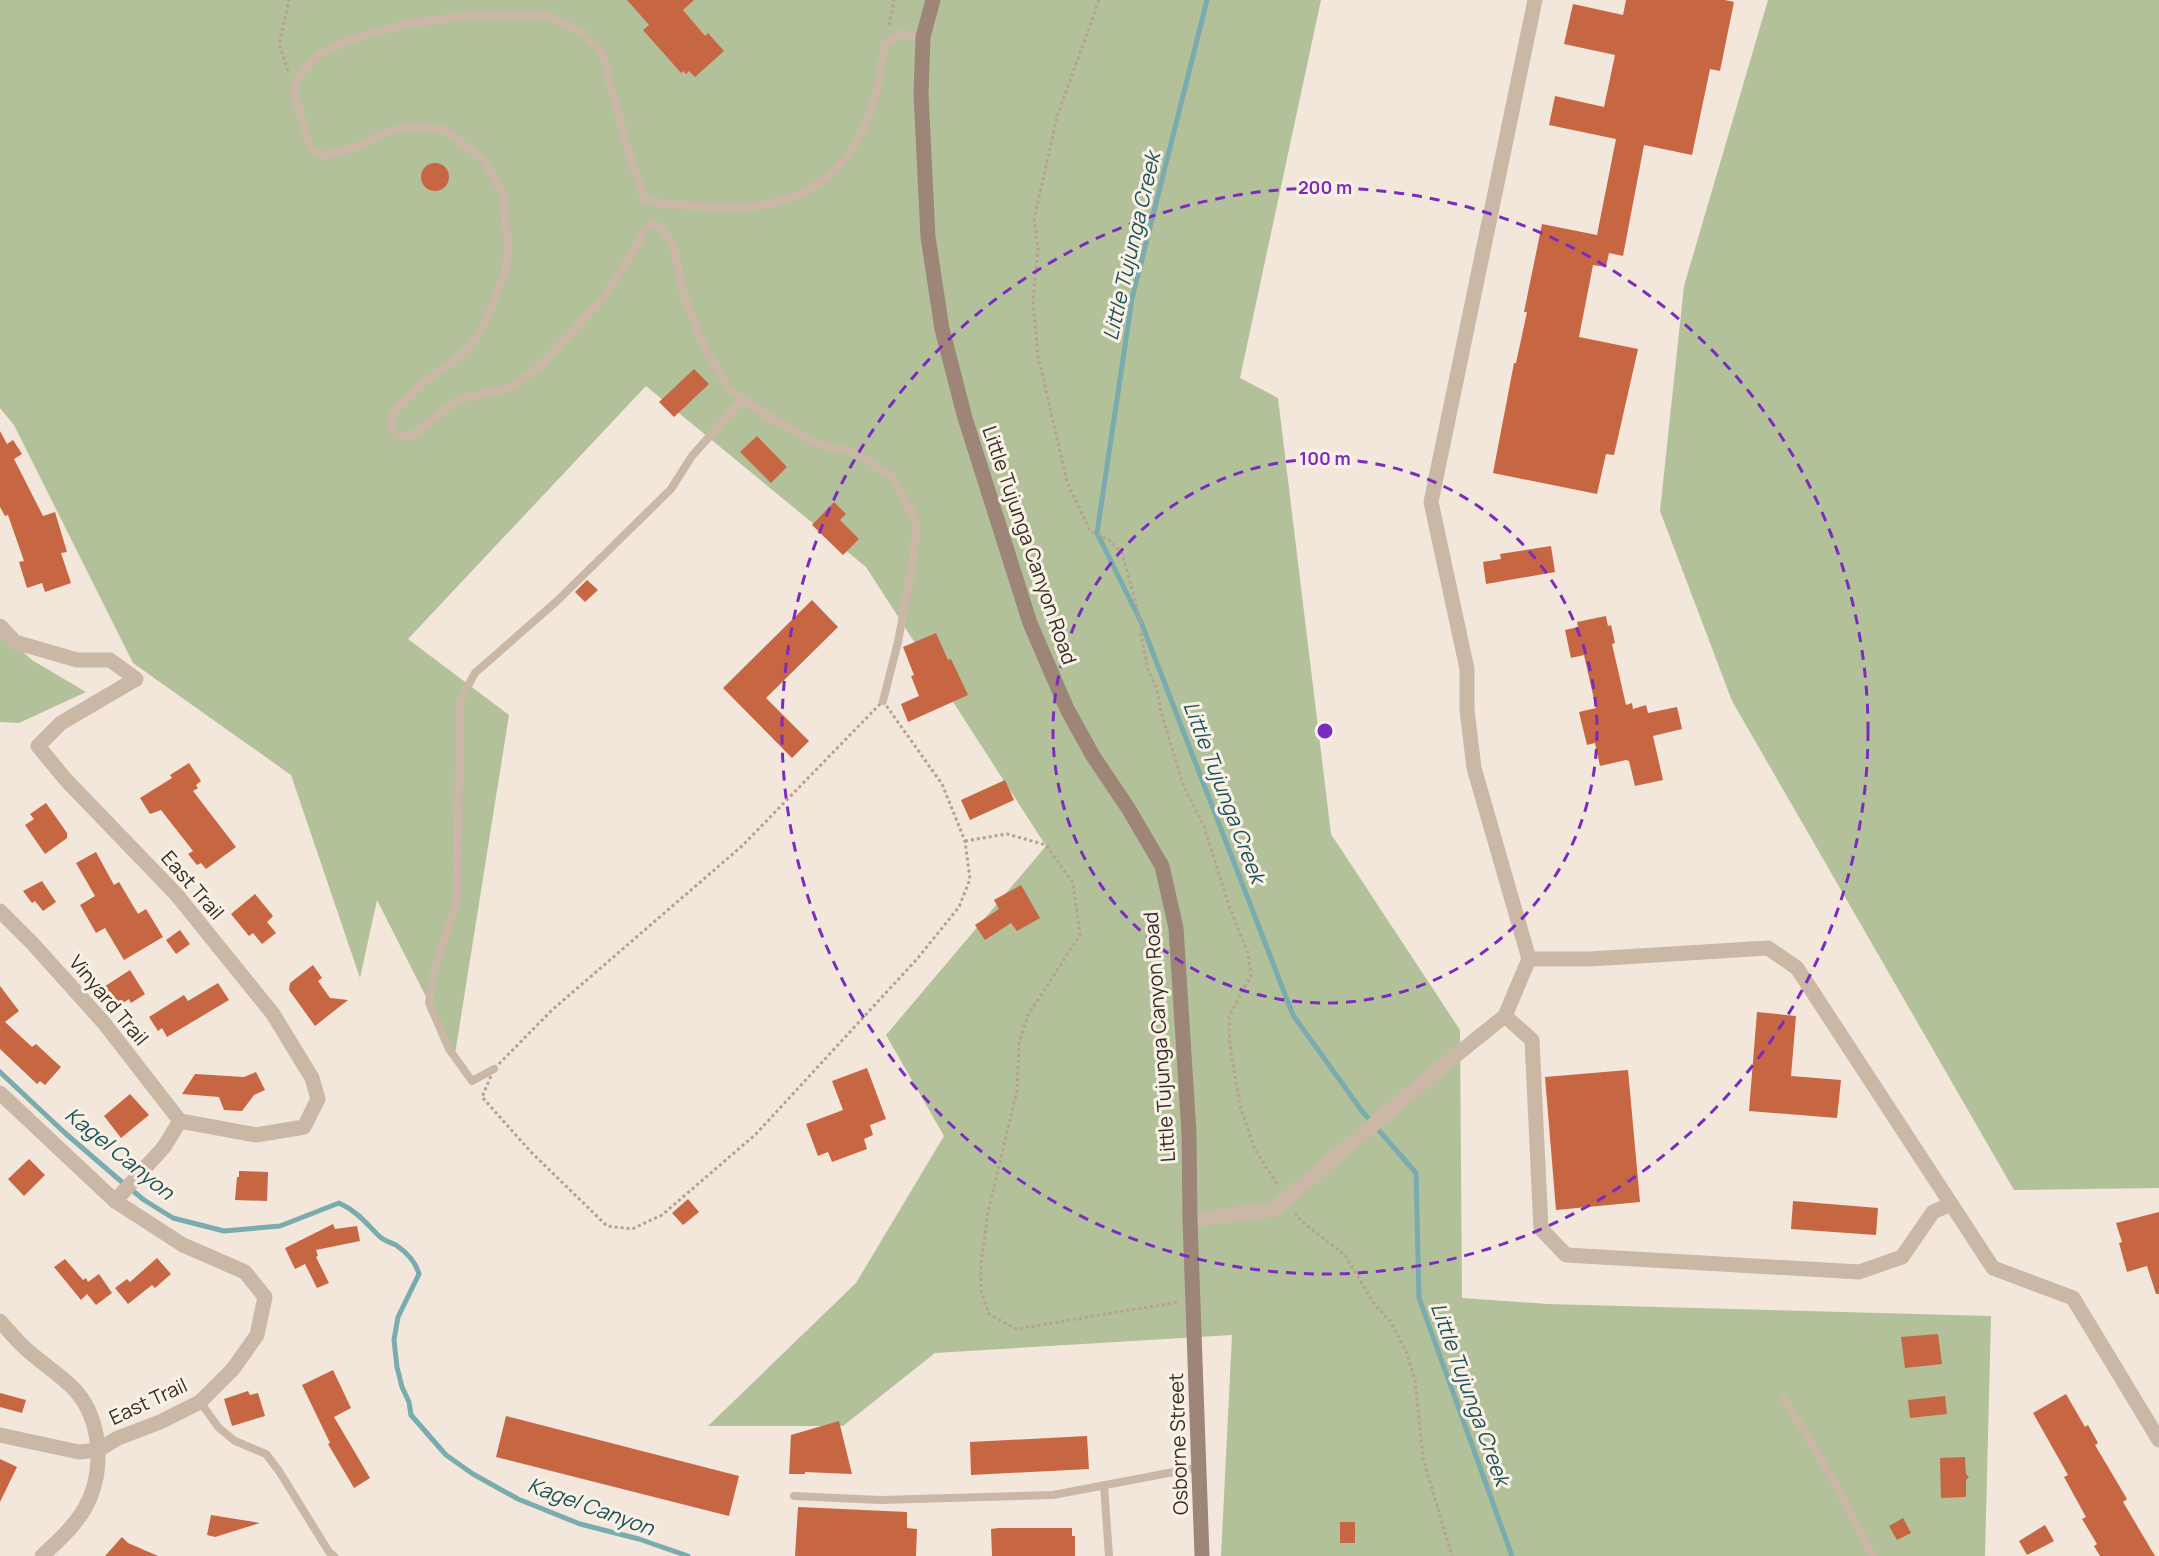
<svg xmlns="http://www.w3.org/2000/svg" width="2159" height="1556" font-family="Manrope,sans-serif">
  <rect width="100%" height="100%" fill="#f2e7da"/>
  <g fill="#b3c19a">
    <path d="M0,0H1321L1240,378L1278,398L1331,834L1460,1030L1462,1298L1548,1304L1991,1316L1985,1556H1221L1232,1335L935,1353L843,1426H708L856,1283L944,1136L886,1035L1046,846L866,567L646,386L408,639L509,715L455,1054L377,900L360,978L291,775L133,663L14,425L0,408Z"/>
    <path d="M1768,0H2159V1188L2014,1190L1732,701L1660,511L1684,286Z"/>
    <path d="M0,632L32,660L86,692L19,723L0,722Z"/>
  </g>
  <g fill="none" stroke-linecap="round" stroke-linejoin="round">
    <g stroke="#79abaf" stroke-width="5">
      <path d="M1207,0L1132,299L1097,533L1141,622L1293,1015L1362,1111L1416,1173L1419,1298L1512,1556"/>
      <path d="M0,1072L65,1133L116,1177L144,1200L173,1218L224,1231L280,1226L339,1203C357,1211 366,1223 379,1236C384,1241 390,1242 396,1245C406,1252 416,1262 419,1274L398,1317L394,1340L397,1367L402,1387L409,1402L411,1415L446,1455L473,1474L518,1499L580,1524L639,1539L688,1556"/>
    </g>
  </g>
  <g fill="#c76643">
    <path d="M627,0H694L683,10L705,36L708,33L724,51L695,77L689,71L686,74L683,71L681,73L643,30L649,25Z"/>
    <path d="M1626,0H1725L1734,2L1720,71L1710,69L1692,155L1644,145L1623,256L1609,253L1606,267L1593,265L1579,337L1638,349L1614,455L1606,454L1597,494L1493,473L1514,363H1516L1527,312H1524L1542,224L1597,235L1616,139L1549,125L1555,96L1604,107L1615,55L1564,44L1573,4L1623,15Z"/>
    <circle cx="435" cy="177" r="14"/>
    <path d="M694,369L709,384L674,417L659,402Z"/>
    <path d="M0,431L7,444L13,440L22,454L14,459L43,516L55,512L67,552L61,553L71,583L45,592L42,583L27,588L19,562L24,561L8,515L5,516L0,507Z"/>
    <path d="M757,436L787,467L771,483L740,452Z"/>
    <path d="M834,502L846,514L840,520L859,539L843,555L812,525Z"/>
    <path d="M1551,546L1555,572L1486,584L1483,562L1501,559L1500,554Z"/>
    <path d="M587,580L598,590L585,602L575,592Z"/>
    <path d="M812,600L838,627L766,698L809,741L792,758L723,688Z"/>
    <path d="M1606,616L1608,626L1611,625L1615,643L1612,644L1626,705L1632,703L1633,709L1646,705L1648,713L1677,707L1682,729L1653,736L1663,780L1635,786L1629,761L1626,760L1600,766L1595,743L1587,745L1579,712L1596,708L1584,655L1571,658L1565,630L1578,627L1577,622Z"/>
    <path d="M936,633L948,660L951,659L968,695L908,722L901,704L919,696L911,676L914,675L903,647Z"/>
    <path d="M189,763L201,781L196,785L198,788L193,791L236,847L206,869L201,863L197,865L188,854L193,851L161,810L150,814L140,798L172,778L170,775Z"/>
    <path d="M1005,780L1014,800L970,820L961,800Z"/>
    <path d="M46,803L67,833V838L45,854L25,825L34,819L30,814Z"/>
    <path d="M96,852L114,885L119,882L138,914L146,909L163,937L124,960L105,928L96,933L80,905L95,896L76,863Z"/>
    <path d="M42,881L56,902L43,911L35,901L32,903L23,891Z"/>
    <path d="M1021,885L1040,918L1017,931L1011,923L985,940L975,925L999,909L994,900Z"/>
    <path d="M255,894L273,916L267,922L276,933L262,944L253,933L249,936L231,914Z"/>
    <path d="M180,930L190,944L176,954L166,940Z"/>
    <path d="M313,965L322,978L318,981L330,998L348,1000L315,1026L289,990L290,983Z"/>
    <path d="M130,970L145,994L131,1003L129,999L110,1012L96,992Z"/>
    <path d="M218,983L229,1000L167,1037L162,1028L158,1031L149,1017L184,995L188,1001Z"/>
    <path d="M0,986L19,1011L5,1022L32,1047L36,1044L61,1067L45,1085L40,1081L37,1084L0,1049Z"/>
    <path d="M1757,1012L1796,1016L1791,1076L1841,1080L1837,1118L1749,1111Z"/>
    <path d="M867,1068L886,1119L870,1125L873,1135L864,1139L867,1149L832,1162L828,1152L818,1156L806,1124L843,1110L832,1081Z"/>
    <path d="M1628,1070L1640,1202L1556,1210L1545,1077Z"/>
    <path d="M256,1072L265,1090L254,1095L242,1111L224,1110L219,1097L182,1094L195,1074L244,1077Z"/>
    <path d="M130,1094L149,1115L121,1138L104,1116Z"/>
    <path d="M29,1159L45,1175L24,1196L8,1179Z"/>
    <path d="M239,1171L268,1172L267,1201L235,1200L237,1177H239Z"/>
    <path d="M688,1199L699,1212L683,1225L672,1213Z"/>
    <path d="M1793,1201L1878,1208L1876,1235L1791,1229Z"/>
    <path d="M2159,1212V1294H2156L2147,1266L2127,1272L2119,1243L2122,1242L2116,1223Z"/>
    <path d="M333,1224L335,1229L357,1226L360,1241L316,1250L318,1256L316,1257L329,1283L317,1288L305,1264L295,1269L285,1248Z"/>
    <path d="M157,1258L171,1274L155,1288L152,1285L128,1304L115,1288L127,1279L130,1282Z"/>
    <path d="M65,1259L83,1280L86,1278L88,1282L99,1274L112,1293L96,1305L87,1294L81,1300L54,1267Z"/>
    <path d="M1938,1334L1942,1364L1905,1368L1901,1337Z"/>
    <path d="M333,1370L351,1408L334,1417L370,1478L354,1488L328,1444L330,1443L302,1385Z"/>
    <path d="M248,1391L250,1395L258,1393L265,1416L232,1426L224,1399Z"/>
    <path d="M0,1393L26,1400L22,1413L0,1407Z"/>
    <path d="M2066,1394L2085,1427L2088,1425L2098,1443L2095,1445L2127,1499L2123,1502L2155,1556H2100L2094,1546L2097,1544L2082,1519L2086,1517L2064,1477L2068,1475L2033,1413Z"/>
    <path d="M1945,1396L1947,1414L1910,1418L1908,1400Z"/>
    <path d="M506,1416L739,1476L729,1516L496,1457Z"/>
    <path d="M839,1421L852,1474L805,1472V1474H789L791,1435Z"/>
    <path d="M1087,1436L1089,1469L971,1475L970,1442Z"/>
    <path d="M1965,1457L1966,1474L1969,1477L1966,1480V1497L1941,1498L1940,1458Z"/>
    <path d="M0,1459L17,1467L0,1502Z"/>
    <path d="M798,1507L907,1512V1528L917,1529L916,1556H795Z"/>
    <path d="M211,1515L260,1523L215,1537L207,1535Z"/>
    <path d="M1903,1518L1911,1533L1897,1540L1889,1526Z"/>
    <rect x="1340" y="1522" width="15" height="21"/>
    <path d="M2045,1525L2054,1541L2027,1555L2019,1541Z"/>
    <path d="M998,1528H1072V1536H1075V1556H992L991,1529Z"/>
    <path d="M122,1537L128,1543L158,1556H105Z"/>
  </g>
  <g fill="none" stroke-linecap="round" stroke-linejoin="round">
    <g stroke="#b6a190" stroke-width="3" stroke-dasharray="3 3" stroke-linecap="butt">
      <path d="M1099,0L1057,117L1034,219L1038,248L1033,302L1038,356L1067,482L1090,531L1109,540L1122,553L1141,622V635L1148,670L1157,689L1160,708L1174,755L1184,787L1204,826L1229,906L1248,953L1251,975L1229,1017L1230,1045L1240,1106L1255,1150L1277,1184"/>
      <path d="M889,25L894,0"/>
      <path d="M288,71L279,44L289,0"/>
      <path d="M883,701L942,784L965,841L970,879L959,907L917,959L756,1134L662,1215L632,1229L607,1226L531,1152L482,1097L494,1069L552,1010L742,846Z"/>
      <path d="M965,841L1007,834L1046,845L1073,883L1080,935L1028,1015L1019,1043L1017,1090L988,1212L981,1264V1291L989,1314L1016,1329L1178,1302"/>
      <path d="M1295,1213L1301,1221L1345,1255L1375,1305L1390,1321L1406,1351L1415,1380L1423,1458L1452,1556"/>
    </g>
    <g stroke="#cab7a6" stroke-width="8">
      <path d="M883,701L898,642L914,555L916,520L891,476L856,453L815,443L764,414L728,388L702,342L683,294L674,247L662,229L654,224L645,229L639,242L604,297L543,363L512,387L457,400L413,435L398,436L391,427L392,414L424,382L452,363L471,345L484,325L506,270L508,243L503,195L484,160L447,131L420,126L387,132L359,146L326,156L311,149L293,89L300,75L319,54L355,38L411,23L477,15L549,16L582,32L602,53L630,158L645,201C743,213 830,220 871,111C879,90 881,66 885,44L899,34L923,37"/>
      <path d="M494,1069L472,1081L449,1049L429,1003L435,969L457,899L460,700L475,673L557,601L671,489L692,456L743,399"/>
      <path d="M1784,1398L1831,1476L1873,1556"/>
      <path d="M200,1402L219,1428L235,1441L266,1454L279,1471L329,1552L334,1556"/>
      <path d="M1104,1485L1109,1556"/>
      <path d="M794,1496L881,1500L1053,1495L1200,1467"/>
    </g>
    <g stroke="#cab7a6" stroke-width="15">
      <path d="M0,626L15,642L77,660H110L136,679L61,723L38,746L66,780L176,894L273,1014L312,1078L318,1099L304,1127L256,1135L180,1121"/>
      <path d="M0,911L33,944L104,1023L180,1121"/>
      <path d="M1529,959H1590L1768,948L1797,968L1993,1268L2073,1298L2159,1440"/>
      <path d="M1505,1016L1532,1040L1541,1229L1566,1255L1859,1272L1902,1257L1933,1212L1951,1204"/>
      <path d="M0,1093L115,1201L183,1245L245,1272L265,1297L257,1335L233,1369L200,1402L160,1422L118,1438L98,1450L79,1452L0,1435"/>
      <path d="M115,1201L164,1147L180,1121"/>
      <path d="M1190,1220L1274,1209L1440,1068L1505,1016L1529,959L1474,768L1467,710V669L1431,502L1535,0"/>
      <path d="M0,1321C8,1330 16,1340 25,1348C41,1363 60,1374 75,1390C102,1420 105,1472 85,1508C74,1527 58,1541 42,1556"/>
    </g>
    <path stroke="#9d8677" stroke-width="15" d="M933,0L923,37L921,94L928,237L942,329L965,418L1030,623L1067,709L1093,756L1128,808L1162,866L1176,928L1189,1133L1190,1220L1202,1556"/>
  </g>
  <g fill="none" stroke="#7b2cbf" stroke-width="3" stroke-dasharray="10 8">
    <circle cx="1325" cy="731" r="272"/>
    <circle cx="1325" cy="731" r="543"/>
  </g>
  <g text-anchor="middle" dominant-baseline="central" stroke-width="6" stroke-linejoin="round" paint-order="stroke">
    <g font-size="20" fill="#362c27" stroke="#f9f1e6">
      <text transform="translate(1030 545) rotate(71)">Little Tujunga Canyon Road</text>
      <text transform="translate(193 885) rotate(49)">East Trail</text>
      <text transform="translate(109 1000) rotate(50)">Vinyard Trail</text>
      <text transform="translate(1159 1037) rotate(-94)">Little Tujunga Canyon Road</text>
      <text transform="translate(148 1401) rotate(-25)">East Trail</text>
      <text transform="translate(1178 1444) rotate(-92)">Osborne Street</text>
    </g>
    <g font-size="21" font-style="italic" fill="#1c5257" stroke="#f9f1e6">
      <text transform="translate(1131 246) rotate(-77)">Little Tujunga Creek</text>
      <text transform="translate(1225 792) rotate(69)">Little Tujunga Creek</text>
      <text transform="translate(120 1153) rotate(39)">Kagel Canyon</text>
      <text transform="translate(1471 1394) rotate(70)">Little Tujunga Creek</text>
      <text transform="translate(591 1506) rotate(20)">Kagel Canyon</text>
    </g>
  </g>
  <circle cx="1325" cy="731" r="9" fill="#7b2cbf" stroke="#f9f1e6" stroke-width="3"/>
  <g font-size="18" text-anchor="middle" font-weight="bold" fill="#7b2cbf" stroke="#f9f1e6" stroke-width="6" stroke-linejoin="round" paint-order="stroke">
    <text x="1325" y="194">200 m</text>
    <text x="1325" y="465">100 m</text>
  </g>
</svg>
